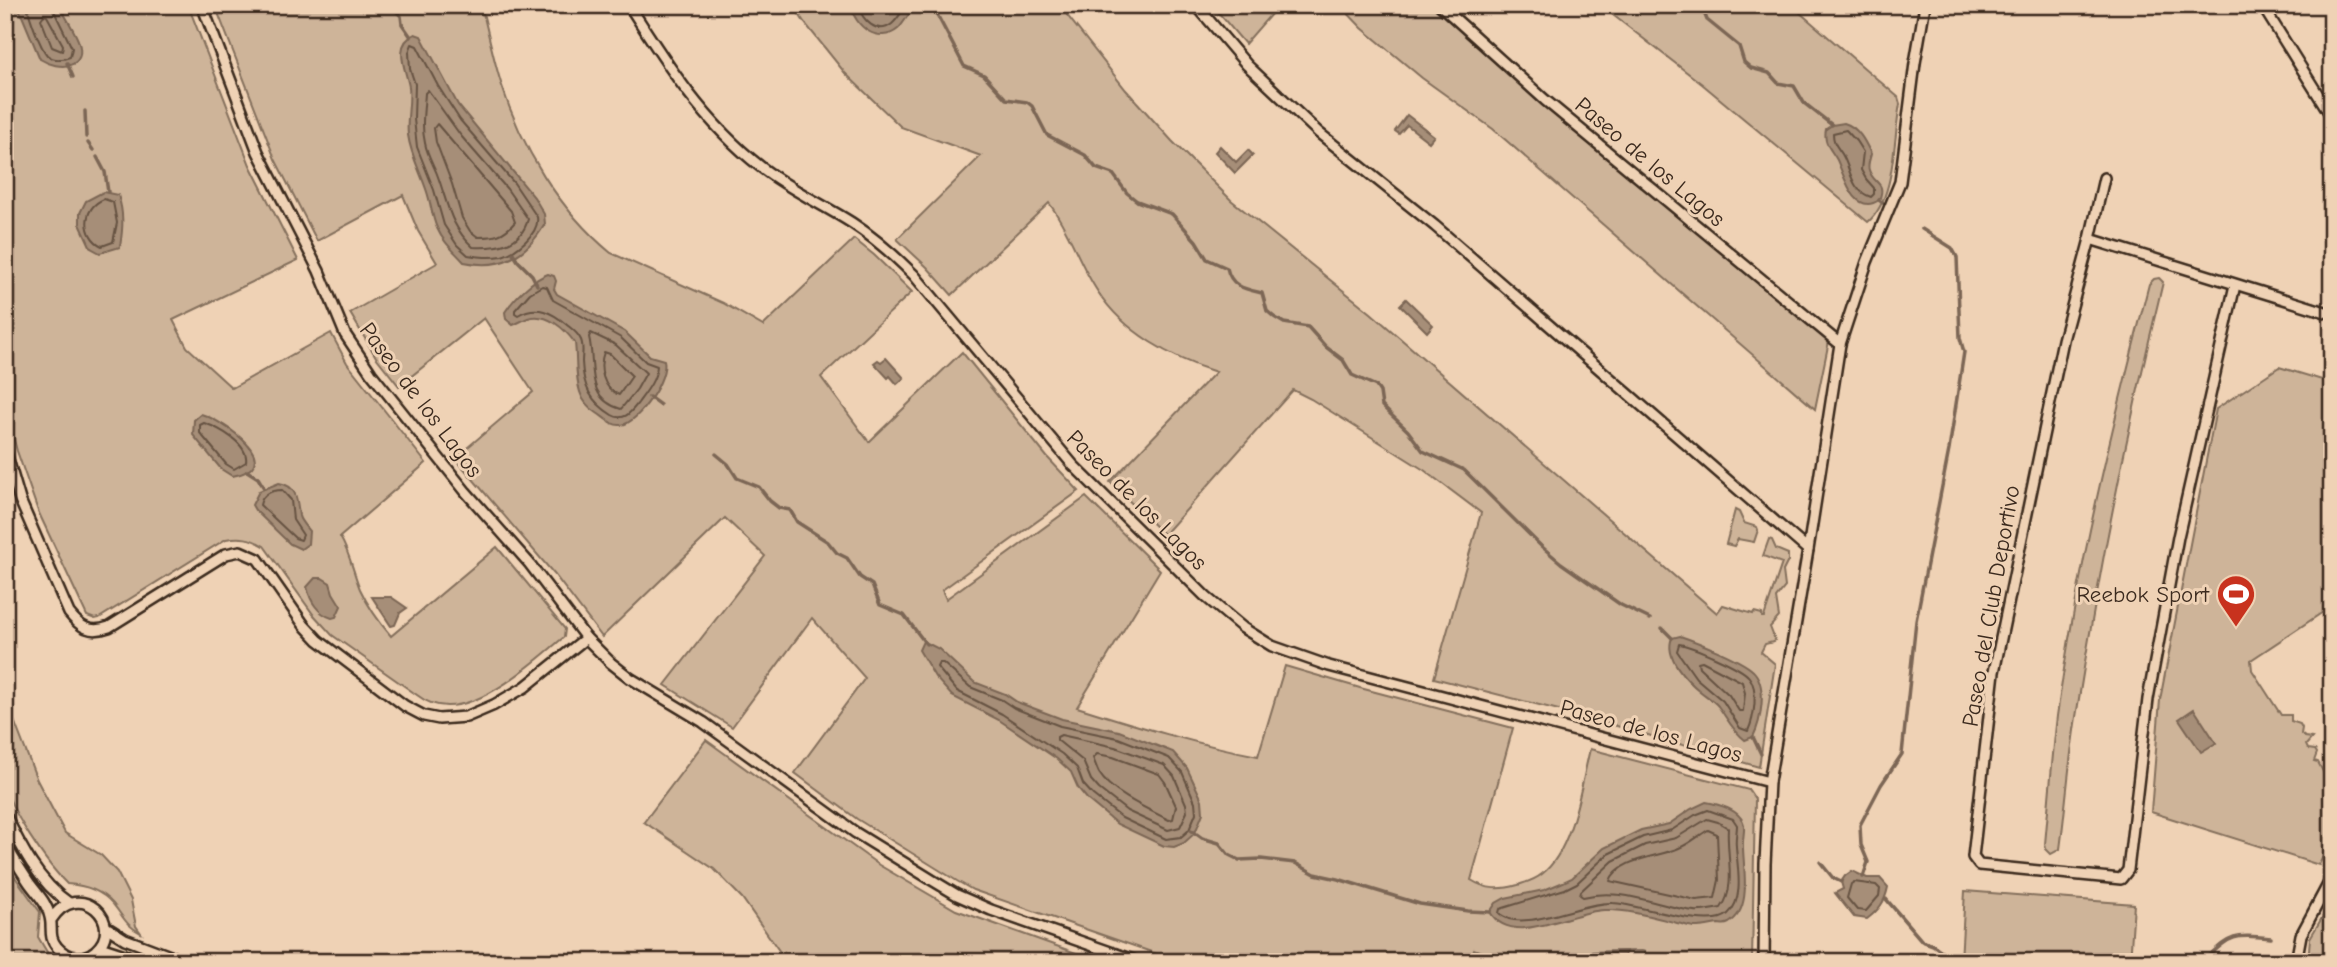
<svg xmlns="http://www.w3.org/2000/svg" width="2337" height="967" font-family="'Comic Neue',sans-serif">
  <rect width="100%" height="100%" fill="#efd2b5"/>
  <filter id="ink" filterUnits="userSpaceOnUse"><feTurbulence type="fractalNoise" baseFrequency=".0143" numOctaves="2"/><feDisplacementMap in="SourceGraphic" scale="14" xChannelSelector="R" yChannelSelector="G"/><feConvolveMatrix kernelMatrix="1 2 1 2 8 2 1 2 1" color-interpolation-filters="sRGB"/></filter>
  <g filter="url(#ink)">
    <g fill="#ceb499" stroke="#846f5c" stroke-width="2">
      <path d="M5,5H188L250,165L298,260L173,320L187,347L232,388L331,333L347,363L426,463L340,537C350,553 353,572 360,589C368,606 379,622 391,636L497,547L565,629L564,637C536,661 486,706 447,706C436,706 426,702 417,695L332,635L313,614L264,546C251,538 240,536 226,539L99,618L95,619L87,616L38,511L17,451L5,407V65L13,62L10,54L5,55Z"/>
      <path d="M215,5H481C488,31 493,58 501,83C521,147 559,210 611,253L723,303L763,326L854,239L874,255L912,292L821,377L869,442L962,352L1047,457L1079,491L942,590L946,599L1086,497L1160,570L1077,707C1137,726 1196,744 1258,756L1285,666L1360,688L1513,728L1471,880C1487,890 1500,890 1518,885C1527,882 1535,880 1542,874C1573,850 1581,785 1590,749L1749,790L1755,799L1752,962H1642L1645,952L1642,951L1591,952L1566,962H1506L1474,949L1470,962H1180L973,890L957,881L857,819L795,773L865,678L812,618L732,727L665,685L765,556L725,518L602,637L554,574L455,458L533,392L484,318L399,386L376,357L350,313L437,263L418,231L403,195L317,241L275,159Z"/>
      <path d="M793,5H1059L1126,90L1172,141L1231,200L1371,313L1717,613L1723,605L1753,614L1754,612L1762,614V617H1764L1782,563L1763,556L1769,539L1772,540L1776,549L1788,554V561L1783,571L1785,587L1776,598L1779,617L1770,627L1775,640L1773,642L1765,644L1761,652L1775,664L1759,767L1582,716L1434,678L1481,513L1424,470L1311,399L1293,390L1164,535L1110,482L1216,372C1171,358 1124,332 1098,292C1079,264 1070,231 1049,203L952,295L927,267L897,239L981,156L901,127L845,73L804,22Z"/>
      <path d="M1212,5H1279L1245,44Z"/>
      <path d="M1340,5H1432L1491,59L1802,318L1829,341L1815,409L1493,129L1422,78L1362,28Z"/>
      <path d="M1600,5H1791L1898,97L1900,104C1893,139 1896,198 1868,222L1702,84Z"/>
      <path d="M2159,278L2163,282C2128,425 2099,571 2076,717C2069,760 2066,805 2060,849L2051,854L2046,849L2045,844C2049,801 2052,759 2057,716C2077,571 2112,427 2149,284L2154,279Z"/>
      <path d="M2279,367L2332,383V606L2251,660L2252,670L2281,715H2291V721L2300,724L2302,728L2301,734L2305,737L2312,738L2306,745L2308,749L2315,750L2317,753L2314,761L2318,762L2330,785L2328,787L2332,793V837L2319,865L2151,812L2160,700L2216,409Z"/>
      <path d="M1735,510L1739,512L1744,523L1757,527L1758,530L1754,542L1738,539L1734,546L1726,544Z"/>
      <path d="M5,697L37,780L65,833L101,855L117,872L131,900L136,926L141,933C126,926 123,916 113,904C101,890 84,885 67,884C48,865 8,809 5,783C2,755 5,725 5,697Z"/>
      <path d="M706,740L879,865L956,910L1101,962H787L742,898L714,869L644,822Z"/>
      <path d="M5,863L40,912L38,937L53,962H5Z"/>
      <path d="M1965,891L2134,904L2130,962L1961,961Z"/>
      <path d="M2332,901V962H2308L2310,938Z"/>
    </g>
    <g fill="#a68e78" stroke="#7b6654" stroke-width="2">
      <path d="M20,5H59C65,16 73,28 78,40C89,69 59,71 40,59L20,11Z"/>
      <path d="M851,5H916C909,12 905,22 898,29C879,45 854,27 851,5Z"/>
      <path d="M415,34L421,36L458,105L534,197L544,214L545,224C526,256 502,270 464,262C454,251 443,242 437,228C432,217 431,204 427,192C421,173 411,156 408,135C406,119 411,103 409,87C406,69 392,45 415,34Z"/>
      <path d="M1407,115L1434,136L1429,142L1407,125L1399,134L1395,131Z"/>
      <path d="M1844,123C1858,127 1865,141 1871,154C1870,159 1867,165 1869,170C1873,184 1887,182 1879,200C1854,217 1844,175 1837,160C1831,149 1823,144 1826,129L1832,125Z"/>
      <path d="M1220,146L1236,162L1248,150L1253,155L1235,173L1215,152Z"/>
      <path d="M103,192L118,195C124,213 123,228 120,247L100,253L91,248L80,224V213L86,201Z"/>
      <path d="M548,274L554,276L556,281L554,289L557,294L625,332L650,356L664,360C669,377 639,423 621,425C612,426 605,418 597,413C589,408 583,402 580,392C575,376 577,360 575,343C565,329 547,312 528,318C523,320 518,323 513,325L506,319L505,312C514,298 533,279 548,274Z"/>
      <path d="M1406,299L1433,325L1427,332L1400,305Z"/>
      <path d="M886,358L904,378L897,384L890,376L888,378L874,363L878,360L881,362Z"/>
      <path d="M201,414C224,421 289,465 232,476L221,469L193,435L194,420Z"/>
      <path d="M279,483C298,486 297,501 299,516C300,521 306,527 309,531L308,544L301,549L290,544L255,510L252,505L259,491Z"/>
      <path d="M315,578H322L330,583L333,593L341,606L336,617L332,618C318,614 310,601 307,587Z"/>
      <path d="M372,597H391L407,608L400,613L395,625L391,626Z"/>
      <path d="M1680,636C1695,641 1746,661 1755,673C1767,688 1761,721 1753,737L1745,740C1732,730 1727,718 1718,706C1713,700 1706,696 1701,692C1686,680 1664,657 1672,638Z"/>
      <path d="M923,641L939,649L974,682L1005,694L1017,702L1062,719L1119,731L1173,752L1187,768L1202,800L1203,813L1195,833L1184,843L1174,847L1164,846L1117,824L1088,800L1078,788L1071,772L1057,759L999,720L952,696L935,677L919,650Z"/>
      <path d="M2194,709L2216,743L2201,752L2179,719Z"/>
      <path d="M1706,802C1717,804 1733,808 1740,817C1747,824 1743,834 1743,842C1742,865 1754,908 1729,923C1723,926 1725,924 1718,924C1711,925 1705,927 1698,927C1692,928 1684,924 1677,923C1653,917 1628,909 1604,910C1570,911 1512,949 1490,912L1496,903L1505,898L1544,890L1561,883L1572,878L1604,848L1641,830L1669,824L1691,809Z"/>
      <path d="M1852,871L1867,878H1880L1888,887C1885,902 1879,910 1867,919L1854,917L1835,893L1843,889L1841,882L1845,876Z"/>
      <path d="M1626,951L1624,962H1566L1591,952Z"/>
    </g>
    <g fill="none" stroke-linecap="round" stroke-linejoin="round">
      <g stroke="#665242" stroke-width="2">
        <path d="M27,5C29,16 40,47 47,55C54,61 62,60 70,57L72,48L54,11L53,5"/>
        <path d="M858,5C862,20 877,36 892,24C898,19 902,11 906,5"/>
        <path d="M44,15L47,16L63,45L62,51L52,47L41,19Z"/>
        <path d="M412,44L417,46L438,86L460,120L514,183L537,217C540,233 516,252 502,256C492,258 477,257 468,255L457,245L444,225L434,190L417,147L414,119L415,84L410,69L409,52Z"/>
        <path d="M428,90L461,136L507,189L528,219C521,246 496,248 473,247C449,225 448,203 437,174C433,164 427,154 425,143C421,126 424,110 425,93Z"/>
        <path d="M437,124L511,211L515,222C503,236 495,237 478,237L470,231L462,218L452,184L436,142L434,128Z"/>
        <path d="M1846,130L1856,141L1863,152L1861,170L1866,179L1874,188V194L1871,197C1850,190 1852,171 1842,154C1837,146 1833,144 1833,133Z"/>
        <path d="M104,199L113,202L117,223L113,242L102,246C83,237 81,208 104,199Z"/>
        <path d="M542,286L547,287L553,300L621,338L646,362L657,366C656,380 646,392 638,403C631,412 624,422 612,415C591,402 583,387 582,362C582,355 584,347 581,340C578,333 572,329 567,325C552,312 537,304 518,315L515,313V310L530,293Z"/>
        <path d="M591,333L616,345L646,373L637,389L621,409C584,398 596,365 589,337Z"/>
        <path d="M604,352L610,354L632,376L619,395C603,389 598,368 604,352Z"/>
        <path d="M204,423C219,428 249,444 246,462L234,469L226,464L200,433V425Z"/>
        <path d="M282,490L291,500L293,520L303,535L301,540L295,538L260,505C262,494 272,490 282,490Z"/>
        <path d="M1679,644C1692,646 1741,667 1749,677C1759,689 1754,718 1748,731L1740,728L1723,701L1696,678L1677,651Z"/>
        <path d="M1702,661L1742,682L1745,693L1743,711H1739L1729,695L1699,667L1698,662Z"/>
        <path d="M939,663H943L970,687L1002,700L1014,708L1060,726L1118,738L1169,758L1182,772L1195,802L1196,813L1189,830L1181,837L1166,839L1122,818L1093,795L1083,784L1077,768L1062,754L1002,714L957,691L937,667Z"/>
        <path d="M1061,735L1115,747L1164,765L1174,776L1186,804L1187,812L1180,827L1168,830L1127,811L1099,789L1091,780L1083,761L1057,740V737Z"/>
        <path d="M1097,754L1113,757L1159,774L1165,782L1176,806L1173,819L1169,820C1149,810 1111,793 1099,773C1097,769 1095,763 1093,758Z"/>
        <path d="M1708,810L1733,819L1737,825C1737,832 1735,839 1736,846C1737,866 1745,899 1728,914C1710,931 1638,904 1613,903C1583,901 1520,935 1499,913L1500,909L1565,889L1577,883L1608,854L1643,837L1672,830L1695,815Z"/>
        <path d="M1707,819L1718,822L1728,828C1726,853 1737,887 1721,908C1713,909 1702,912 1694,911C1656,906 1622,887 1583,897L1580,895L1581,891L1613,861L1645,845L1676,838Z"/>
        <path d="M1708,830L1717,834L1719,880L1715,898L1696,900L1610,881C1618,858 1660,857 1679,848C1689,844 1698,836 1708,830Z"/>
        <path d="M1854,882L1876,885L1880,889L1879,896L1866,911L1857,910L1847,898L1851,884Z"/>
      </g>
      <g stroke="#7b6654" stroke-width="3.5">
        <path d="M390,5L401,16L402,24L411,37"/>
        <path d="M932,5L964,66L984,75L1006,99L1027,102L1032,106L1047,135L1085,155L1096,168L1113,174L1127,193L1137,201L1172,214L1196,241L1207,259L1227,268C1231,287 1245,289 1262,293L1267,311L1274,317L1284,323L1308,327L1326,347L1343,360L1352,375L1376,386L1380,392L1382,406L1408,431L1423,451L1464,470L1541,546L1561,563L1621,605L1650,619"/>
        <path d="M1701,5L1707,20L1739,46L1744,62L1751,68L1769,73L1778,83L1794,86L1804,103L1832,125"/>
        <path d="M67,63L73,77"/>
        <path d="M85,111L86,137"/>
        <path d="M88,143L93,150"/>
        <path d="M97,157L105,172L108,192"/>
        <path d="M1879,200L1883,203"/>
        <path d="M513,253L518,261L532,275L537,285"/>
        <path d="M649,397L660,405"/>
        <path d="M716,454L728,464L737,478L759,487L770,501L779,508L790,510L797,522L828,542L837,553L847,558L860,577L872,585L880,605L904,615L926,644"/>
        <path d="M247,471L258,478L264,488"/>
        <path d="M1662,628L1672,638"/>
        <path d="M1753,737L1761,754"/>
        <path d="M1191,830L1202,838L1219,843L1229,855L1239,860L1261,859L1295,863L1315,874L1338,879L1420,904L1468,911L1490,912"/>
        <path d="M1820,862L1833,878L1841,882"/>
        <path d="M1863,877L1868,862L1861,845L1860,825L1881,785L1902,754L1916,621L1949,450L1964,352L1960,338L1957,257L1952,248L1922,229"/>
        <path d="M1886,899L1922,941L1933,945L1957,962"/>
        <path d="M2202,962C2232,935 2230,934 2271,938"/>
      </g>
      <g stroke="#3b2a1e" stroke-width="14">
        <g id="street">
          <path d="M202,5L258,152L319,271L345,334L371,373L466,492L529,563L586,638L611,663L630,678L703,722L856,833L932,880L957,895L991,910L1139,962"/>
          <path d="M629,5C667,65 704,123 761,167C789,189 822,204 852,223C875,238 895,256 914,275L1073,465L1206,597L1243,628L1272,646L1329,666L1769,782"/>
          <path d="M1196,5L1247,65L1319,133L1435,226L1808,550"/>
          <path d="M1440,5L1545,100L1840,344"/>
          <path d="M2262,5L2332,117"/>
          <path d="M2104,178L2090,239L2063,340L1994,672L1973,857L1979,865L2121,879L2128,870L2148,699L2178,537L2235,285"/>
          <path d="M2090,239L2332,314"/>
          <path d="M5,449L20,500L69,613C80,627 90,634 109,627L226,554L240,551L258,559L304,625L318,640L405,706L424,716L439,719L466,717L494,705L525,687L586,638"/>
          <path d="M5,814C21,847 38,882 69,903"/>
          <path d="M5,844C12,856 20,869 28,881C36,893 47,902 50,917C53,928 48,937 57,947C62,953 68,956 75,957C82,958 90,955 95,951C127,924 79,876 51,920"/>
          <path d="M106,927L125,939L186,962"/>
          <path d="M100,947L146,962"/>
          <path d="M1764,962L1765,864L1769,782L1808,550L1840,344L1867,262L1900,182L1915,63L1925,5"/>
          <path d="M2296,962L2301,935L2332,877"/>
        </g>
      </g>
      <use href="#street" stroke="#efd2b5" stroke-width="9"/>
    </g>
  </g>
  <defs>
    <g id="stadium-pin" transform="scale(2.0125)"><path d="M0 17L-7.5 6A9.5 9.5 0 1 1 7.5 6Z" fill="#c8321e" stroke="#efd2b5"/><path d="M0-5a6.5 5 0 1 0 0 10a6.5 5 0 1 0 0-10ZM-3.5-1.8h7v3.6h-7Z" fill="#fff"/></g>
  </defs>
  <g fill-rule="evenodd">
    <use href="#stadium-pin" x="2236" y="594"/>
  </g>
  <g text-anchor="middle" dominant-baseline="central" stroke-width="6" stroke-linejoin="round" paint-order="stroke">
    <g font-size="23" fill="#3b2a1e" stroke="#efd2b5">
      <text transform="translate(1650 162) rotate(40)">Paseo de los Lagos</text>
      <text transform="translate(421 400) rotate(53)">Paseo de los Lagos</text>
      <text transform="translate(1137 500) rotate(45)">Paseo de los Lagos</text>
      <text transform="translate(1991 606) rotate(-80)">Paseo del Club Deportivo</text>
      <text transform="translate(1651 731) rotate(15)">Paseo de los Lagos</text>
    </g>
    <g font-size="23" fill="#3b2a1e" stroke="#efd2b5" text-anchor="end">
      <text x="2209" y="594">Reebok Sport</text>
    </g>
  </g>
  <rect width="2337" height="967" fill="none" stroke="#efd2b5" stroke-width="28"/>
  <rect x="14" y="14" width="2309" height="939" fill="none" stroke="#3b2a1e" stroke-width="2.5" filter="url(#ink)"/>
</svg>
